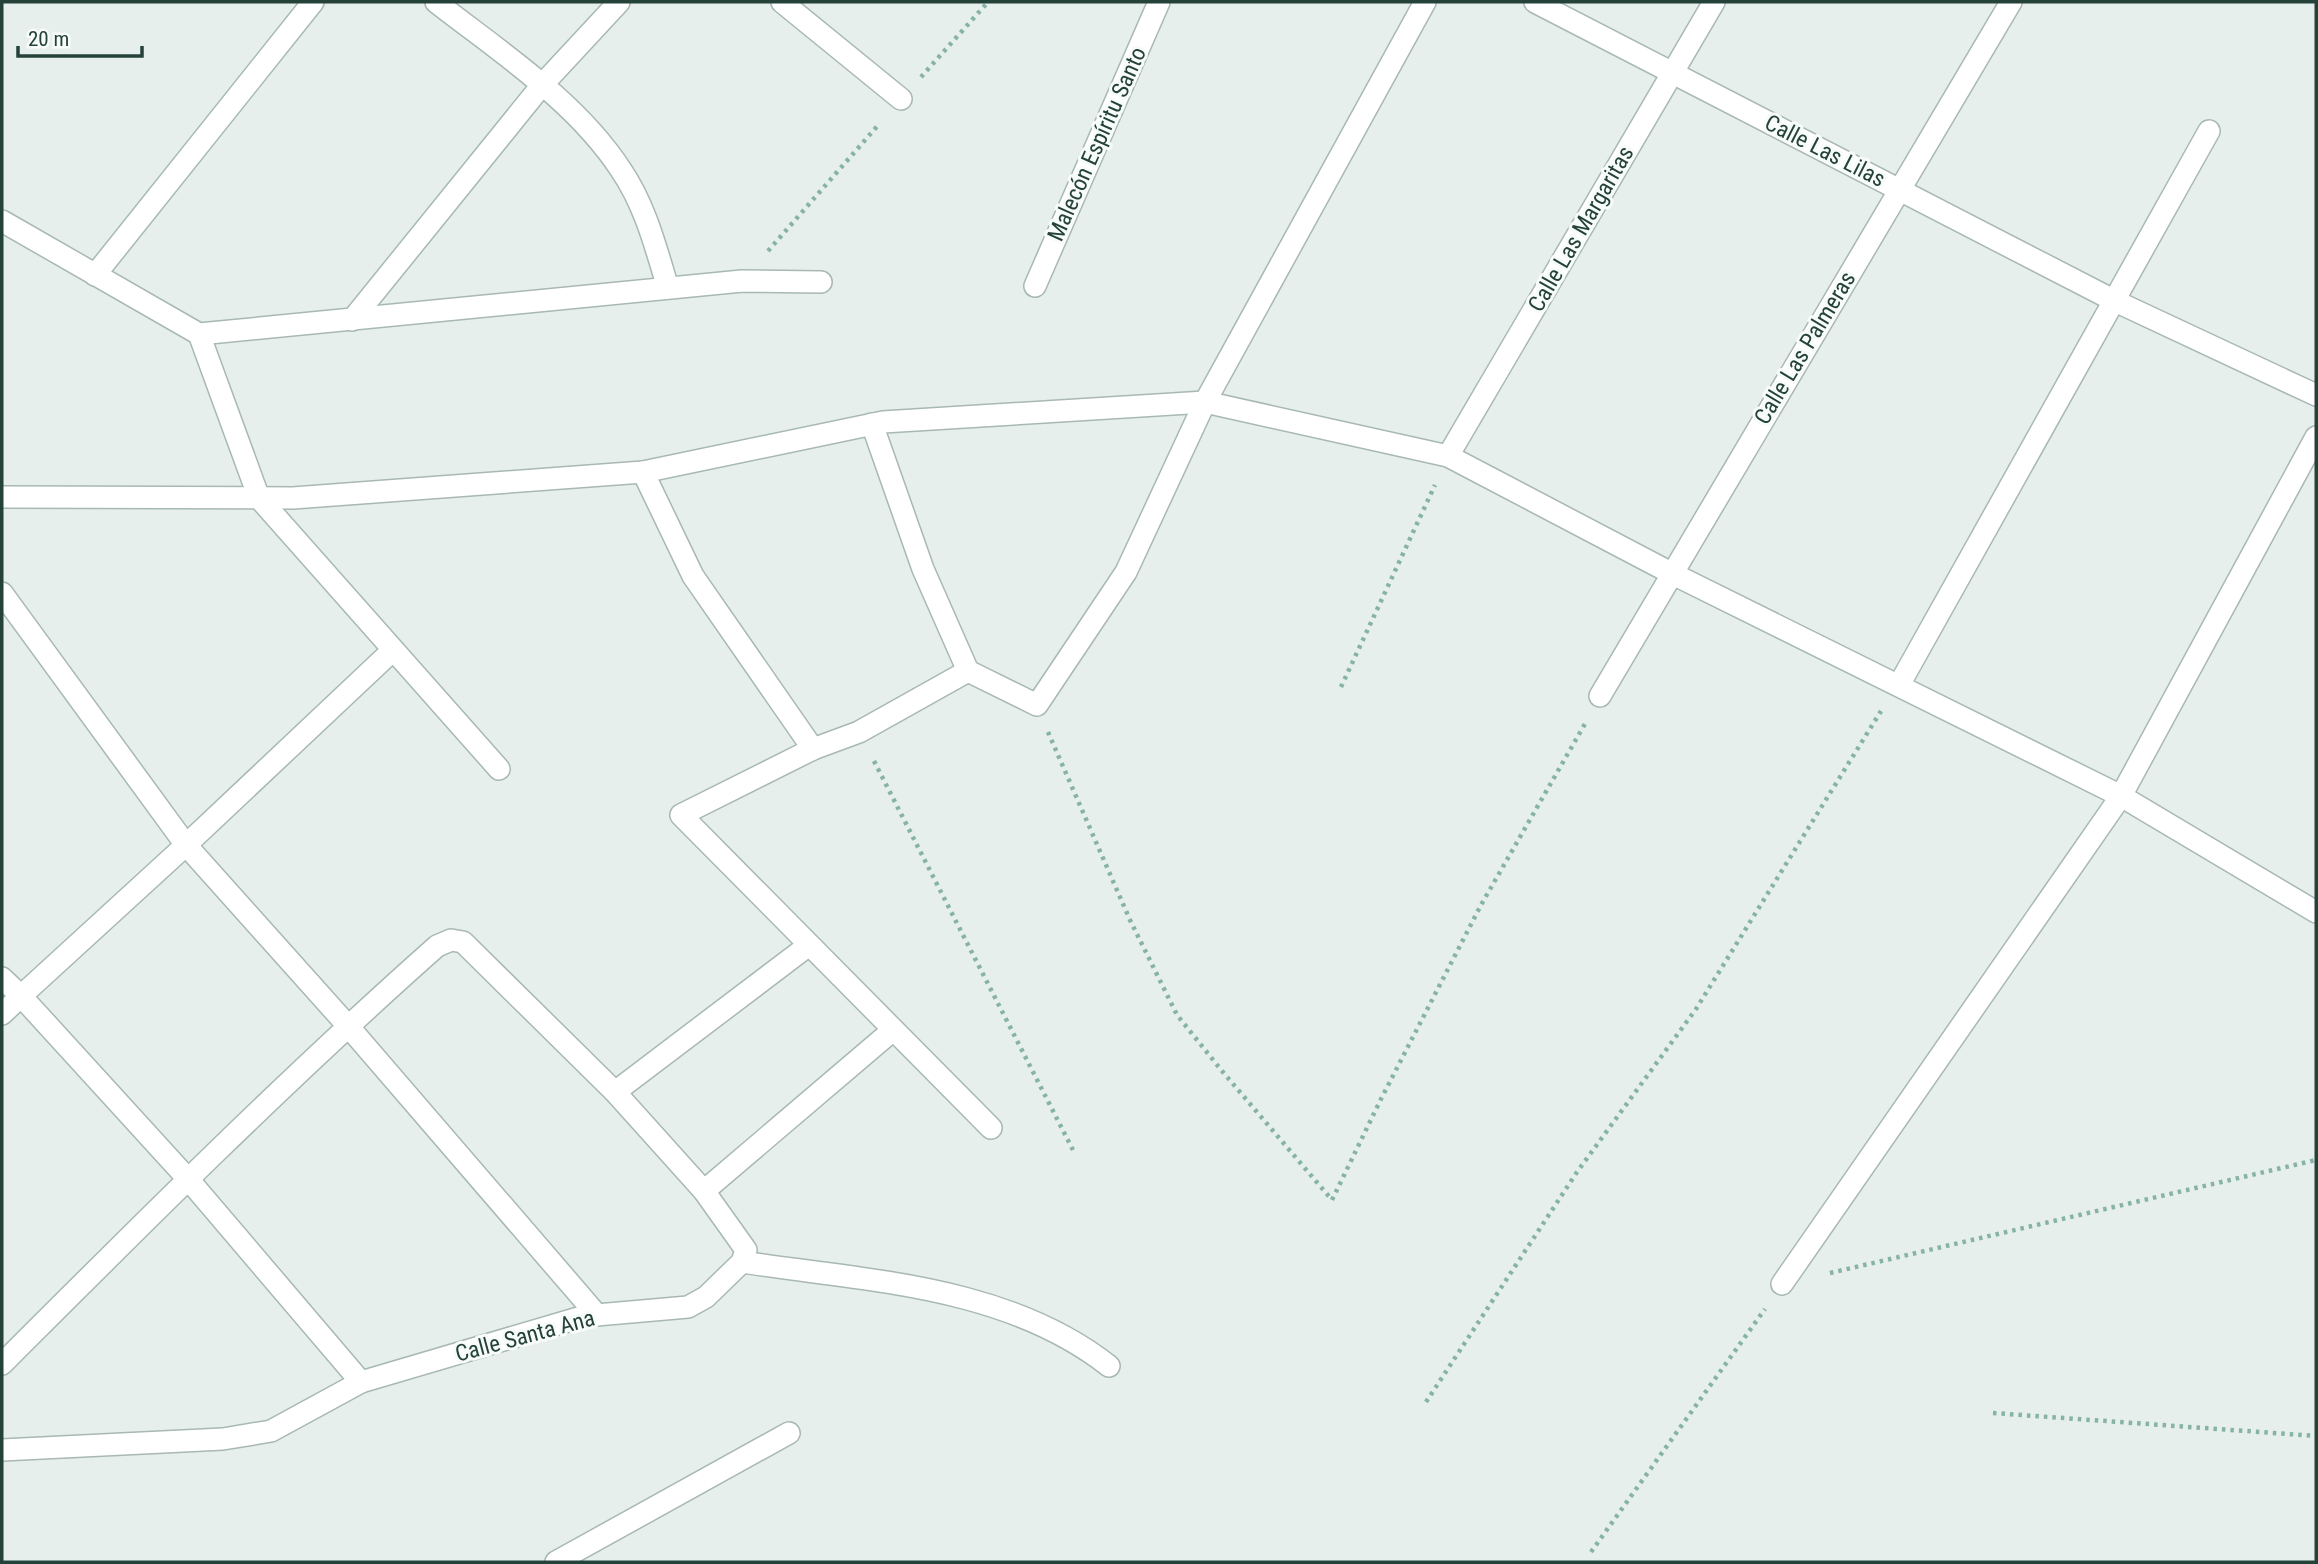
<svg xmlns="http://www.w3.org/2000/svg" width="2318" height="1564" font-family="'Roboto Condensed',sans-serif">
  <rect width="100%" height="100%" fill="#e6efeb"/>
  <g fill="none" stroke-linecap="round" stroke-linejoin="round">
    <g stroke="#a8b8b2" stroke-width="24">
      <g id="minor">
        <path d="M436,2C500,52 576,101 621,170C645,205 656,248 668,288"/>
        <path d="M782,2L901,99"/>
        <path d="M1535,2L2115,301L2316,395"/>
        <path d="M2,221L199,334L742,281L821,282"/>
        <path d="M95,275L313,2"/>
        <path d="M1035,286L1159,2"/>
        <path d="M352,320L542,85L619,2"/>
        <path d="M199,334L259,498L499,769"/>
        <path d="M872,424L923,569L968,671L1037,705L1126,572L1205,402L1425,2"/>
        <path d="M1448,456L1714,2"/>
        <path d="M643,472L693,576L813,749"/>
        <path d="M2,497L293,498L643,472L883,422L1205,402L1448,456L1671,573L2121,796L2316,912"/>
        <path d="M2,593L186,845L348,1026L597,1315"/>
        <path d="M968,671L859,732L813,749L681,815L991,1128"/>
        <path d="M1899,685L2209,131"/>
        <path d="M1600,696L2011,2"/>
        <path d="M2,978L21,996L2,1014"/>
        <path d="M615,1092L809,945"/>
        <path d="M704,1191L893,1030"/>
        <path d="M742,1262C866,1281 1006,1285 1109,1366"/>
        <path d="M1782,1284L2121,796L2316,437"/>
        <path d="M2,1364C144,1222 286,1080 437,946L451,940L463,942L615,1092L704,1191L746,1250L742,1262L706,1297L688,1307L585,1316L361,1382L271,1431L223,1439L2,1450"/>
        <path d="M361,1382L188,1179L21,996L186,845L393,650"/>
        <path d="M556,1562L789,1433"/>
      </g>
    </g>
    <g stroke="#86b3a5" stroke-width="4.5" stroke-dasharray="3.5 5" stroke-linecap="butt">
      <path d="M921,77L988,2"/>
      <path d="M768,251L880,123"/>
      <path d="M1341,687L1435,485"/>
      <path d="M1048,732L1130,920L1177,1015L1222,1071L1332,1200L1381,1099L1481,905L1586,722"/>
      <path d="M874,761L1075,1154"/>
      <path d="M1830,1273L2316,1160"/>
      <path d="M1426,1402L1577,1172L1696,1009L1881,711"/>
      <path d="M1993,1413L2316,1436"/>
      <path d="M1591,1552L1765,1309"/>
    </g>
    <use href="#minor" stroke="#fff" stroke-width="21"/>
  </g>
  <g text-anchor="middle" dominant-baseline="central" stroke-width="6" stroke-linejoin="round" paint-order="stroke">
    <g font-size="23" fill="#24423a" stroke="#f7fbf9">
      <text transform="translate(1097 144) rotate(-66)">Malecón Espíritu Santo</text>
      <text transform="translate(1825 151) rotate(27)">Calle Las Lilas</text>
      <text transform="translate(1581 229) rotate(-60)">Calle Las Margaritas</text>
      <text transform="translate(1805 348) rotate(-59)">Calle Las Palmeras</text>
      <text transform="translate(525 1336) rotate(-15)">Calle Santa Ana</text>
    </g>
  </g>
  <rect width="2318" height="1564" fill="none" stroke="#24423a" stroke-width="7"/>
  <path d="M18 46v10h124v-10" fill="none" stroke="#24423a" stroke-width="3.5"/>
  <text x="28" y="46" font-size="21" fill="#24423a" stroke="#f7fbf9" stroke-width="5" paint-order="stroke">20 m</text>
</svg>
